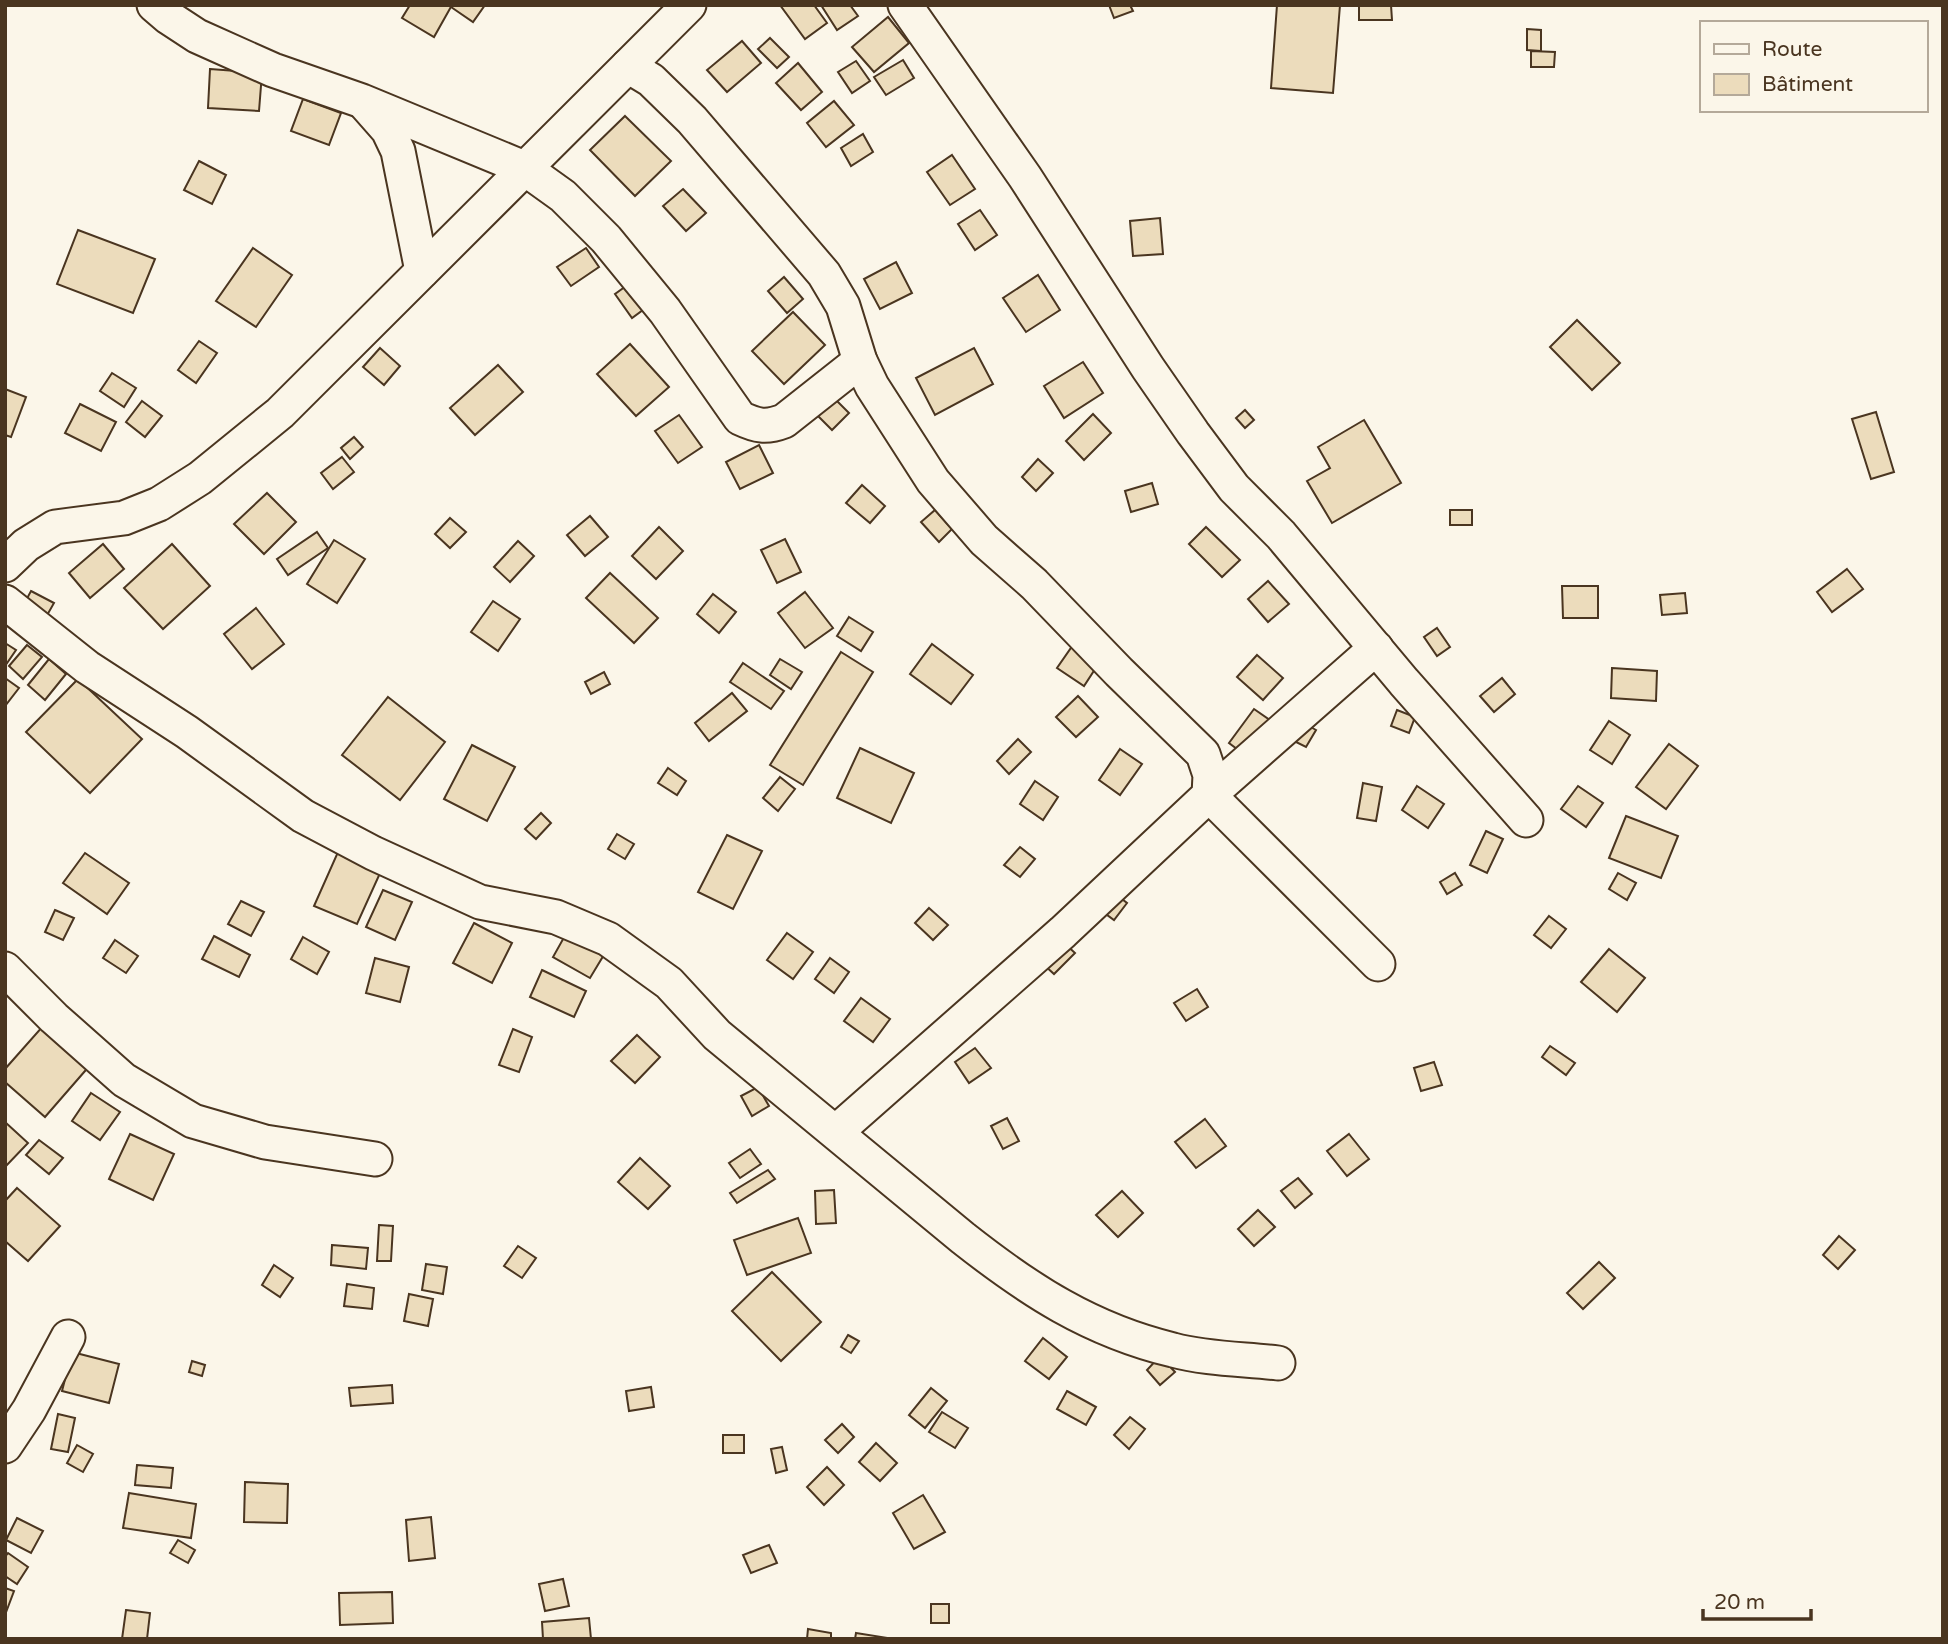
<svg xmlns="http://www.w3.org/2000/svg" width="1948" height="1644" font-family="'Varela Round',sans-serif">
  <rect width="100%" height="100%" fill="#fbf6e9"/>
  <g fill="#ecdcbc" stroke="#4a3520" stroke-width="2">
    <path d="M410,5H452L434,37L402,18Z"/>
    <path d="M452,5H485L473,22L451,7Z"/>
    <path d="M780,5H814L827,23L805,39Z"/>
    <path d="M821,5H850L858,16L837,30Z"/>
    <path d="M1109,5H1130L1133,11L1114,18Z"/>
    <path d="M1277,5H1340L1333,93L1271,88Z"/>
    <path d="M1359,5H1391L1392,20H1359Z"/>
    <path d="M888,17L909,43L874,72L852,47Z"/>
    <path d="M1527,29L1541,30V51L1527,50Z"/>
    <path d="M770,38L789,57L777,68L758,49Z"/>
    <path d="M742,41L761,63L727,92L707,70Z"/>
    <path d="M1531,51L1555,52L1554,67H1531Z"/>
    <path d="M903,60L914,78L886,95L874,77Z"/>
    <path d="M856,61L870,81L852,93L838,72Z"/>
    <path d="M798,63L822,92L801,110L776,83Z"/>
    <path d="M210,69L262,73L259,111L208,108Z"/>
    <path d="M303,99L341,113L329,145L291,131Z"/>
    <path d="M834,101L854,125L826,147L807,123Z"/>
    <path d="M625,116L671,161L635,196L590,150Z"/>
    <path d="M863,134L873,152L851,166L841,148Z"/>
    <path d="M952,155L975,189L950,205L927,172Z"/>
    <path d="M199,161L226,175L212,204L184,190Z"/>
    <path d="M683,189L706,213L686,231L663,206Z"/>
    <path d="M980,210L997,235L975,250L958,224Z"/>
    <path d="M1160,218L1163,254L1133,256L1130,221Z"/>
    <path d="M78,230L155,259L133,313L57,284Z"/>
    <path d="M253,248L292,275L256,327L216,301Z"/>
    <path d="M586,248L599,267L571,286L557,267Z"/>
    <path d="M896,262L912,293L880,309L864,279Z"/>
    <path d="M1038,275L1060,310L1026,332L1003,298Z"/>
    <path d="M784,277L803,299L787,313L768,291Z"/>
    <path d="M633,281L651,304L632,318L615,294Z"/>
    <path d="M793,312L825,345L784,384L752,351Z"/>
    <path d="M1577,320L1620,363L1592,390L1550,347Z"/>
    <path d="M199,341L217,353L196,383L178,370Z"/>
    <path d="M630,344L669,387L636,416L597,374Z"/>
    <path d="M380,348L400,366L384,385L363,367Z"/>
    <path d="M974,348L993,384L935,415L916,378Z"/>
    <path d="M1083,362L1103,393L1064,418L1044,386Z"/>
    <path d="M498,365L523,392L475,435L450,408Z"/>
    <path d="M112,373L136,388L124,407L100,391Z"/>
    <path d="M5,389L26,397L11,437L5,435Z"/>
    <path d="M832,396L849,413L832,430L815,413Z"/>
    <path d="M142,401L162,416L145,437L126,422Z"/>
    <path d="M80,404L116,422L101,451L65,433Z"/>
    <path d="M1245,410L1254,420L1245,428L1236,418Z"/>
    <path d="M1876,412L1894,472L1871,479L1852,419Z"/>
    <path d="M1093,414L1111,433L1084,460L1066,441Z"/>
    <path d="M679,415L702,447L678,463L655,431Z"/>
    <path d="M1364,420L1401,483L1332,523L1307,481L1330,468L1318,447Z"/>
    <path d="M354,437L363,447L350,459L341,448Z"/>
    <path d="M759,445L773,473L740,489L726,462Z"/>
    <path d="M342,457L354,472L333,489L321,473Z"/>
    <path d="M1038,459L1053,473L1036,491L1022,477Z"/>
    <path d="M1152,483L1158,504L1131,512L1125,491Z"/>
    <path d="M862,485L885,506L870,523L846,503Z"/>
    <path d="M267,493L296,522L264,554L234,524Z"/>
    <path d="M935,510L952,529L939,542L921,522Z"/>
    <rect x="1450" y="510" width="22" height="15"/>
    <path d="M590,516L608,537L585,556L567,535Z"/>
    <path d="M450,518L466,532L450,548L435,534Z"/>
    <path d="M659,527L683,551L656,579L632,556Z"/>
    <path d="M1206,527L1240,560L1222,577L1189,544Z"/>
    <path d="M317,532L328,548L288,575L277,559Z"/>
    <path d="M785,539L801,572L777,583L761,550Z"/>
    <path d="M334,540L365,559L337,603L307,584Z"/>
    <path d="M518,541L534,556L510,582L494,567Z"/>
    <path d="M103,544L124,569L90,598L69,573Z"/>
    <path d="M172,544L210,586L163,629L124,588Z"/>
    <path d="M1847,569L1863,589L1832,612L1817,592Z"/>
    <path d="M610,573L658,618L634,643L586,598Z"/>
    <path d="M1268,581L1289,604L1268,622L1248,599Z"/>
    <path d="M1562,586H1598V618H1563Z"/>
    <path d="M31,591L54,603L33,640L11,628Z"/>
    <path d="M805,592L833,628L805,648L778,613Z"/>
    <path d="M1685,593L1687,613L1662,615L1660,595Z"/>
    <path d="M713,594L736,612L719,633L697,614Z"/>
    <path d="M493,601L520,619L498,651L471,632Z"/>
    <path d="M256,608L284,644L252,669L224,634Z"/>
    <path d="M849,617L873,632L861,651L837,636Z"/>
    <path d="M1437,628L1450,647L1437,656L1424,637Z"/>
    <path d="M5,643L16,650L5,666Z"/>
    <path d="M932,644L973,675L951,704L910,674Z"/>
    <path d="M27,645L42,657L23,679L9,666Z"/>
    <path d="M1073,645L1099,663L1084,686L1057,668Z"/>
    <path d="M841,652L873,672L803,785L770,765Z"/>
    <path d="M1257,655L1283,678L1263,700L1237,677Z"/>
    <path d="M49,659L66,674L45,700L28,685Z"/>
    <path d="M780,659L802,672L791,689L770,675Z"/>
    <path d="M743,663L784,691L771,709L730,682Z"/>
    <path d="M1612,668L1657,671L1656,701L1611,698Z"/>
    <path d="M604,672L610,684L591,694L585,682Z"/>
    <path d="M5,678L19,688L5,706Z"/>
    <path d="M1502,678L1515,694L1494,712L1480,696Z"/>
    <path d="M78,679L142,739L90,793L26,732Z"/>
    <path d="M732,693L747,711L709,741L695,723Z"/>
    <path d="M1078,696L1098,717L1076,737L1056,717Z"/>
    <path d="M388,697L445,742L400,800L342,755Z"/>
    <path d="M1254,709L1283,729L1257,764L1229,743Z"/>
    <path d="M1397,710L1415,717L1409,733L1391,726Z"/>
    <path d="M1300,721L1316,730L1306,747L1290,739Z"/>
    <path d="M1609,721L1630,735L1612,764L1590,750Z"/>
    <path d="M1018,739L1031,752L1009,774L997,761Z"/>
    <path d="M1669,744L1698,766L1666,809L1636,787Z"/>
    <path d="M472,745L515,767L487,821L444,799Z"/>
    <path d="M860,748L914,773L891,823L837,798Z"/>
    <path d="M1120,749L1142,764L1120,795L1099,780Z"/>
    <path d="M668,768L686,781L677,795L658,783Z"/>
    <path d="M780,777L795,789L778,811L763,798Z"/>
    <path d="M1035,781L1058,797L1043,820L1020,804Z"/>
    <path d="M1363,783L1382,787L1376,821L1357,818Z"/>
    <path d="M1417,786L1444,804L1428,828L1402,810Z"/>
    <path d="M1578,786L1603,803L1586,827L1561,809Z"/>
    <path d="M541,813L551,823L536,839L525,829Z"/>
    <path d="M1626,816L1678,836L1661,878L1609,858Z"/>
    <path d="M1486,831L1503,839L1487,873L1470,865Z"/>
    <path d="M617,834L634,844L625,859L608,849Z"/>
    <path d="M727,835L762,851L733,909L698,892Z"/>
    <path d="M1020,847L1035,859L1020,877L1004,865Z"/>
    <path d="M338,852L381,871L357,924L314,906Z"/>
    <path d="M85,853L129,883L107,914L63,883Z"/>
    <path d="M1455,873L1462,885L1447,894L1440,882Z"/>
    <path d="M1618,873L1636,883L1627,900L1609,889Z"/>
    <path d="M383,890L412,902L395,940L366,927Z"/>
    <path d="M1113,892L1127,903L1114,920L1099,909Z"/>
    <path d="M241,901L264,912L251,936L228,924Z"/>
    <path d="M929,908L948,925L933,940L915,923Z"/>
    <path d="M55,910L74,918L63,940L45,932Z"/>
    <path d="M1549,916L1566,929L1551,948L1534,935Z"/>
    <path d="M474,923L512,943L492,983L453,963Z"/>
    <path d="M567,932L605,953L590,978L553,957Z"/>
    <path d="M787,933L813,952L793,979L767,960Z"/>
    <path d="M214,936L250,955L239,977L202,959Z"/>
    <path d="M303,937L329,952L317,974L291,959Z"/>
    <path d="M115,940L138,956L126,973L103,958Z"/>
    <path d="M1063,942L1075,953L1054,974L1043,964Z"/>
    <path d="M1609,949L1645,978L1617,1012L1581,982Z"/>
    <path d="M375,958L409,967L400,1002L366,993Z"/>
    <path d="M830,958L849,972L834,993L815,979Z"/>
    <path d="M542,970L586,991L574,1017L530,997Z"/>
    <path d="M1197,989L1208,1007L1186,1021L1174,1003Z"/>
    <path d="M861,998L890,1019L873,1042L844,1021Z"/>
    <path d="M59,1008L105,1048L45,1117L5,1082V1069Z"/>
    <path d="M513,1029L532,1037L519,1072L499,1065Z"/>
    <path d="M637,1035L660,1057L635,1083L611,1061Z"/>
    <path d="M1550,1046L1575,1063L1566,1075L1542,1057Z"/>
    <path d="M975,1048L991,1068L969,1083L955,1062Z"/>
    <path d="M1434,1062L1442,1085L1421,1091L1414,1068Z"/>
    <path d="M758,1087L769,1106L752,1116L741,1096Z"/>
    <path d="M91,1093L120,1112L100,1140L72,1121Z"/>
    <path d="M1007,1118L1019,1141L1003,1149L991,1126Z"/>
    <path d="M1205,1119L1226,1146L1196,1168L1175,1142Z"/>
    <path d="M5,1122L28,1143L5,1167Z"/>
    <path d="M130,1134L174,1154L153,1200L109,1179Z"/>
    <path d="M1349,1134L1369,1159L1347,1176L1327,1151Z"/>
    <path d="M39,1140L63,1158L49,1174L26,1155Z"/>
    <path d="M750,1149L761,1164L740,1178L729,1163Z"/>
    <path d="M640,1158L670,1186L648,1209L618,1182Z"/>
    <path d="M768,1170L775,1179L737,1203L730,1193Z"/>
    <path d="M1298,1178L1312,1194L1295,1208L1281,1191Z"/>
    <path d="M17,1188L60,1226L28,1261L5,1241V1201Z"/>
    <path d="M834,1190L836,1223L816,1224L815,1191Z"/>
    <path d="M1122,1191L1143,1213L1118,1237L1096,1215Z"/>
    <path d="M1258,1210L1275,1227L1254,1246L1238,1229Z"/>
    <path d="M798,1218L811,1253L747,1275L734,1240Z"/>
    <path d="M379,1225L393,1226L391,1261H377Z"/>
    <path d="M1839,1236L1855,1250L1838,1269L1823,1255Z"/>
    <path d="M332,1245L368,1248L366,1269L331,1265Z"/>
    <path d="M518,1246L536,1258L522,1278L504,1266Z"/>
    <path d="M1599,1262L1615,1278L1583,1309L1567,1293Z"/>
    <path d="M426,1264L447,1267L443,1294L422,1290Z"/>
    <path d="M274,1265L293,1278L280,1297L262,1285Z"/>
    <path d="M772,1272L821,1322L781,1361L732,1311Z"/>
    <path d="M347,1284L374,1288L372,1309L344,1306Z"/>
    <path d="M409,1294L433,1299L428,1326L404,1321Z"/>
    <path d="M848,1335L859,1341L851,1353L841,1347Z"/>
    <path d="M1043,1338L1067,1357L1049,1379L1025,1361Z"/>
    <path d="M72,1352L119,1364L109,1403L62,1391Z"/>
    <path d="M1160,1356L1175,1372L1160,1385L1147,1370Z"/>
    <path d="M192,1361L205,1365L202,1376L189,1372Z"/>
    <path d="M392,1385L393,1403L351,1406L349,1388Z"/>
    <path d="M651,1387L654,1407L629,1411L626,1391Z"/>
    <path d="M931,1388L947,1401L925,1428L909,1415Z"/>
    <path d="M1067,1391L1096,1407L1086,1425L1057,1409Z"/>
    <path d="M942,1412L968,1428L955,1448L929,1432Z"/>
    <path d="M58,1414L75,1418L68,1452L51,1449Z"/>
    <path d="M1130,1417L1145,1429L1129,1449L1114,1435Z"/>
    <path d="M842,1424L854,1437L838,1453L825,1440Z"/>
    <rect x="723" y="1435" width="21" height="18"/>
    <path d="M876,1443L897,1463L880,1481L859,1462Z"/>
    <path d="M77,1445L93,1454L83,1472L67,1463Z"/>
    <path d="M782,1447L787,1470L776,1473L771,1449Z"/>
    <path d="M137,1465L173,1468L171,1488L135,1485Z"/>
    <path d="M827,1467L844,1485L824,1505L807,1487Z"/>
    <path d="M245,1482L288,1484L287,1523L244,1522Z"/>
    <path d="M129,1493L196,1504L191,1538L123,1528Z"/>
    <path d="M923,1495L945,1532L914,1549L893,1513Z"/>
    <path d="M431,1517L435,1558L409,1561L406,1520Z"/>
    <path d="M17,1518L43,1531L31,1553L6,1540Z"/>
    <path d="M178,1540L195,1550L188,1563L170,1553Z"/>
    <path d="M769,1545L777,1563L751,1573L743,1555Z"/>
    <path d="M8,1553L28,1567L17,1584L5,1576V1557Z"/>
    <path d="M563,1579L569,1606L545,1611L539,1584Z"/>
    <path d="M5,1588L14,1591L5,1615Z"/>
    <path d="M392,1592L393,1623L340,1625L339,1593Z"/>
    <rect x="931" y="1604" width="18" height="19"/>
    <path d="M126,1610L150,1613L147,1639H122Z"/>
    <path d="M589,1618L591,1639H543L542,1622Z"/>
    <path d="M808,1629L831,1633V1639H807Z"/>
    <path d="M856,1633L888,1638V1639H855Z"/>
  </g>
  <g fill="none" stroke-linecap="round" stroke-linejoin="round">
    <g stroke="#4a3520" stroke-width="37">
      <g id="minor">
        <path d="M154,5L168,17L197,36L273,70L362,101L524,168L563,196L606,239L665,311L740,418C757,426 766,428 784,421L860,361"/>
        <path d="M905,5L1025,177L1148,368L1193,433L1234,488L1281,535L1404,682L1526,820"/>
        <path d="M628,66L651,80L692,120L824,274L843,306L860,361L872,386L933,481L984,540L1034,584L1119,672L1203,754L1210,775L1209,795L1063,932L836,1132"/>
        <path d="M366,105L388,130L398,151L422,271"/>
        <path d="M5,565L26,545L55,527L124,518L159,504L200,478L280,413L689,5"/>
        <path d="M5,602L87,667L187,732L303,816L373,853L480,902L556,917L608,939L669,983L717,1035L963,1238C1029,1290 1090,1330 1173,1350C1206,1359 1244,1359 1278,1363"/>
        <path d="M1376,648L1209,795L1378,964"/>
        <path d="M5,969L54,1018L124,1080L193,1121L265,1142L375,1159"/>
        <path d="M5,1446L29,1410L68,1337"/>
      </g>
    </g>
    <use href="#minor" stroke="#fbf6e9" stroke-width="33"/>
  </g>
  <rect width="1948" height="1644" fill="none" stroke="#4a3520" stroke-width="14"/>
  <rect x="1700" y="21" width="228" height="91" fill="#fbf6e9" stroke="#b4a999" stroke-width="2"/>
  <rect x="1714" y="44" width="35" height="10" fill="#fbf6e9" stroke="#b4a999" stroke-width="2"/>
  <text x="1762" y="56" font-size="21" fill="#4a3520">Route</text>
  <rect x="1714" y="74" width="35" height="21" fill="#ecdcbc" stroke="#b4a999" stroke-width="2"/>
  <text x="1762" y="91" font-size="21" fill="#4a3520">Bâtiment</text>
  <path d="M1703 1609v10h108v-10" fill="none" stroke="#4a3520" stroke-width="3.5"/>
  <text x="1714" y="1609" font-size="21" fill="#4a3520" stroke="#fbf6e9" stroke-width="5" paint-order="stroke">20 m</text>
</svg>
